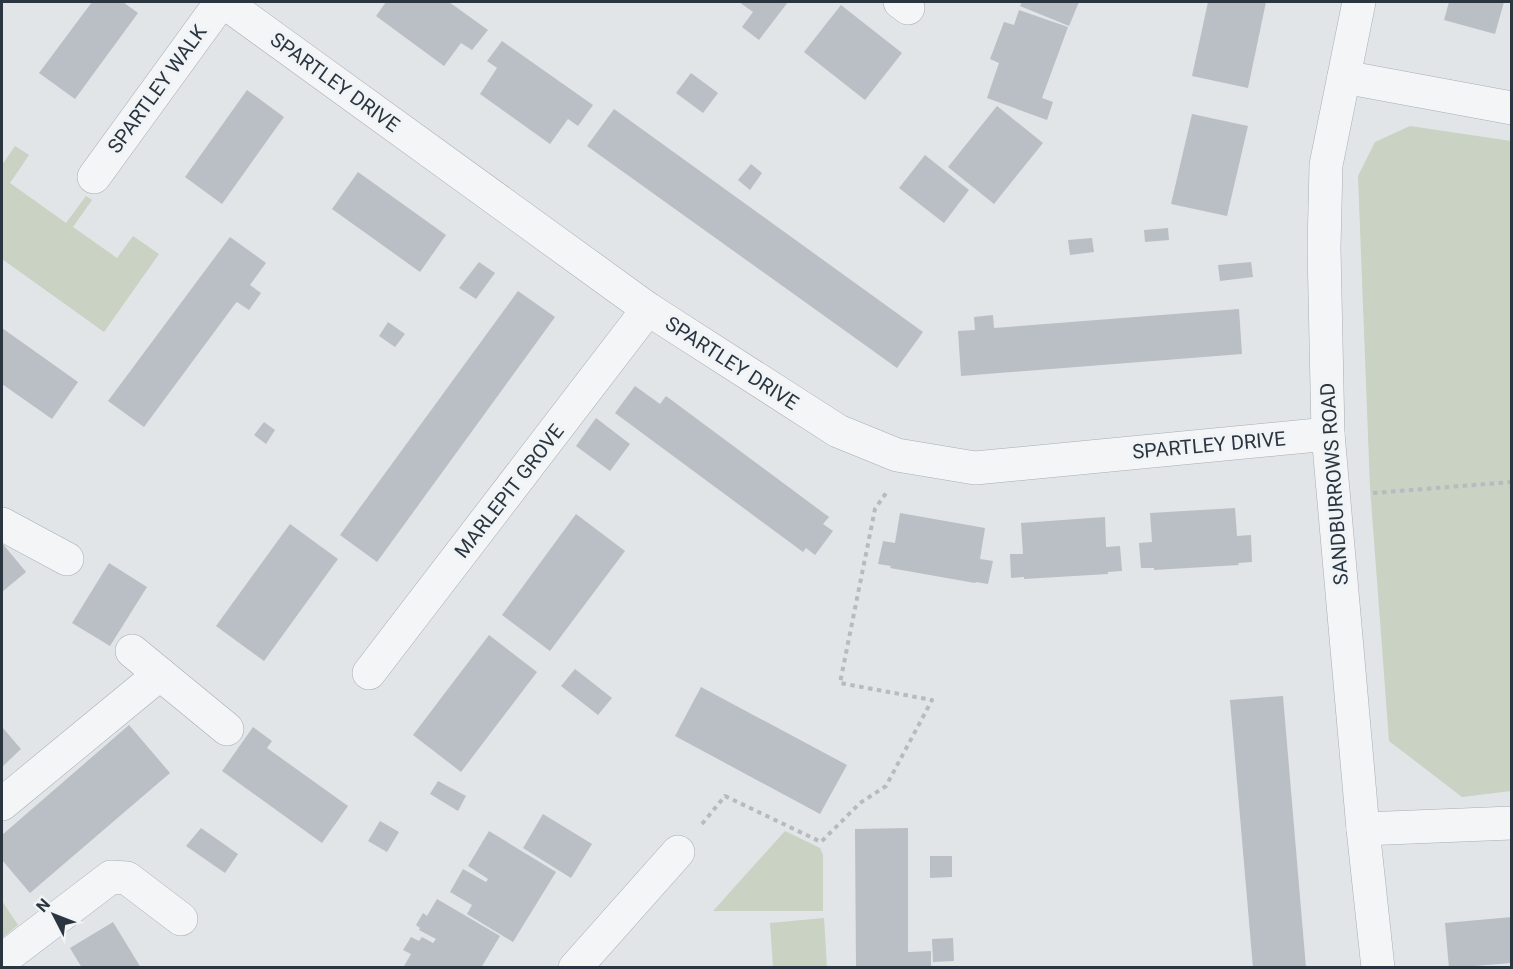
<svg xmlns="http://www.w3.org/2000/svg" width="1513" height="969" font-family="Roboto,sans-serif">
  <rect width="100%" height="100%" fill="#e1e5e8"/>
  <g fill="#c9d2c3">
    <path d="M1410,126L1511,141V791L1462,797L1389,741L1370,487L1358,176L1375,142Z"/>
    <path d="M15,146L29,155L10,183L66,223L86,196L92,200L73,227L117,258L133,236L159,254L104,332L2,259V165Z"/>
    <path d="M785,831L820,848L823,855V911H713Z"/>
    <path d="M2,901L18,925L2,938Z"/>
    <path d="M824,918L827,967H773L770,923Z"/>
  </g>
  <g fill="#b9bfc5">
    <path d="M92,2H123L138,13L75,99L39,73Z"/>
    <path d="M386,2H449L488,30L472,50L461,43L444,66L376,16Z"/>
    <path d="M739,2H788L759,40L742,27L753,12Z"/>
    <path d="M1022,2H1079L1069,26L1020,6Z"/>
    <path d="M1208,2H1266L1248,88L1192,76Z"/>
    <path d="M1449,2H1504L1495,34L1444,20Z"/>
    <path d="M841,5L902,53L865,100L804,52Z"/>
    <path d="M1019,10L1068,27L1042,98L1053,102L1047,120L987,98L999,63L990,59L1004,22L1014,25Z"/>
    <path d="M502,41L593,105L578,126L568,119L550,144L480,94L497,68L487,61Z"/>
    <path d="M691,73L718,93L703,113L676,93Z"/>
    <path d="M247,90L284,117L222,204L185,177Z"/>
    <path d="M997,106L1043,143L994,204L948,167Z"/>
    <path d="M614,109L923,332L897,368L587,146Z"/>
    <path d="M1192,114L1248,126L1227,216L1171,204Z"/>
    <path d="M925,155L969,190L944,223L899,188Z"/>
    <path d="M751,164L762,173L750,190L738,180Z"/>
    <path d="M358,172L446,235L420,272L332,209Z"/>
    <path d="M1168,228L1169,240L1145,242L1144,230Z"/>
    <path d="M230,237L266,263L250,285L261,293L249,310L237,302L235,304L144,427L108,401Z"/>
    <path d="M1092,238L1094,252L1070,255L1068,240Z"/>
    <path d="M479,262L495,273L476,299L459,288Z"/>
    <path d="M1251,262L1253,277L1220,281L1218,265Z"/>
    <path d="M518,291L555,317L377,562L340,535Z"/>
    <path d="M1239,309L1242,354L961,376L958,331L975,330L974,317L993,315L994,328Z"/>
    <path d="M388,322L405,334L395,347L379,336Z"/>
    <path d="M2,328L78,382L52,419L2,384Z"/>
    <path d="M635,386L660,404L666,396L829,517L823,524L833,531L815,555L806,548L803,552L615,413Z"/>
    <path d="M596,418L630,444L610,471L576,446Z"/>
    <path d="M264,422L275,430L266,444L254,435Z"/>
    <path d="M1235,508L1237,536L1251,535L1252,562L1238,563L1239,565L1154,570V568H1141L1139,543L1152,542L1150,513Z"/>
    <path d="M900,513L985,528L980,559L993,561L988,584L976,582L975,583L890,568L891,566L878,564L883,541L895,543Z"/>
    <path d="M576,514L625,551L550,651L502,615Z"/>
    <path d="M1105,517L1106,547L1120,546L1122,571L1108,572V574L1024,579V577L1011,578L1010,554H1023L1021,523Z"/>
    <path d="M290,524L338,559L264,661L216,626Z"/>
    <path d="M2,543L26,572L2,592Z"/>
    <path d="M109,563L147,587L110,646L72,623Z"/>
    <path d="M489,635L537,672L461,772L413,735Z"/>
    <path d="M575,669L612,698L598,715L561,686Z"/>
    <path d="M701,687L847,765L820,814L675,736Z"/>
    <path d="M1283,696L1306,968H1253L1230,700Z"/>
    <path d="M129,725L170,773L30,893L2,860V835Z"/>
    <path d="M2,727L21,749L2,767Z"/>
    <path d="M253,727L272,741L267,748L348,806L322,843L222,771Z"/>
    <path d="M438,781L466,796L458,811L430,794Z"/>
    <path d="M543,814L592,844L571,878L523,848Z"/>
    <path d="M380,821L399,832L387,852L368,841Z"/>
    <path d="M201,828L238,854L225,873L186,846Z"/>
    <path d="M908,828V952L931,951V968H856L855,829Z"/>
    <path d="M489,831L556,872L513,942L467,914L472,905L450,892L463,869L486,882L488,879L468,866Z"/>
    <path d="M930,856H952V877L930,878Z"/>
    <path d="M437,899L500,936L481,968H403L411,954L403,950L411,937L419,941L422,937L433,943L436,939L419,930L420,928L416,925L423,913L427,916Z"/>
    <path d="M1512,917V963L1449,968L1445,923Z"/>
    <path d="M113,922L141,968H82L70,948Z"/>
    <path d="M953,938L954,961L933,962L932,939Z"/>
  </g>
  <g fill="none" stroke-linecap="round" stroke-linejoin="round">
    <g stroke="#a7adb2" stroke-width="34">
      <g id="minor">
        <path d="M224,2L648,309L838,431L897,455L975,468L1328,434"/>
        <path d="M900,2L908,8"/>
        <path d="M1359,2L1326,165L1324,248L1328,434L1363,829L1378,968"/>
        <path d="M1344,77L1512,108"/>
        <path d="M94,177L221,2"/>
        <path d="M2,524L67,559"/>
        <path d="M132,651L227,729"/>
        <path d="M369,673L648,309"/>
        <path d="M2,804L160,674"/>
        <path d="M1363,829L1512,823"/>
        <path d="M2,960L111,877L127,878L181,919"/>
        <path d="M575,968L678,852"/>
      </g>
    </g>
    <g stroke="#b7bbc0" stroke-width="4" stroke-dasharray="4.5 4.5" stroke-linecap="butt">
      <path d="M1373,493L1512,482"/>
      <path d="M702,824L725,796L821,842L860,803L886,786L932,700L840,683L875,509L886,493"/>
    </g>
    <use href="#minor" stroke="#f3f5f7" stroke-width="33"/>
  </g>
  <g text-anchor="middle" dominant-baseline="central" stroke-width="6" stroke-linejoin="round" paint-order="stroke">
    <g font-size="20" fill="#2b353f" stroke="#f0f4f6">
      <text transform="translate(335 82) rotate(36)">SPARTLEY DRIVE</text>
      <text transform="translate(157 89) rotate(-54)">SPARTLEY WALK</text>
      <text transform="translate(732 363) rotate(33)">SPARTLEY DRIVE</text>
      <text transform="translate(1209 445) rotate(-5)">SPARTLEY DRIVE</text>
      <text transform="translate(1334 484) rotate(-94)">SANDBURROWS ROAD</text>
      <text transform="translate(509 491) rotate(-52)">MARLEPIT GROVE</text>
    </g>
  </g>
  <rect width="1513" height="969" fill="none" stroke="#2b353f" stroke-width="6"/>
  <g transform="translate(54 915) rotate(312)" stroke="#f0f4f6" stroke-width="4.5" paint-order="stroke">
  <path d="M0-4.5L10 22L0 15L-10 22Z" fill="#2b353f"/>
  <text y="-9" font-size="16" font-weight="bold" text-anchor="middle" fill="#2b353f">N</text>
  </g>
</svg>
